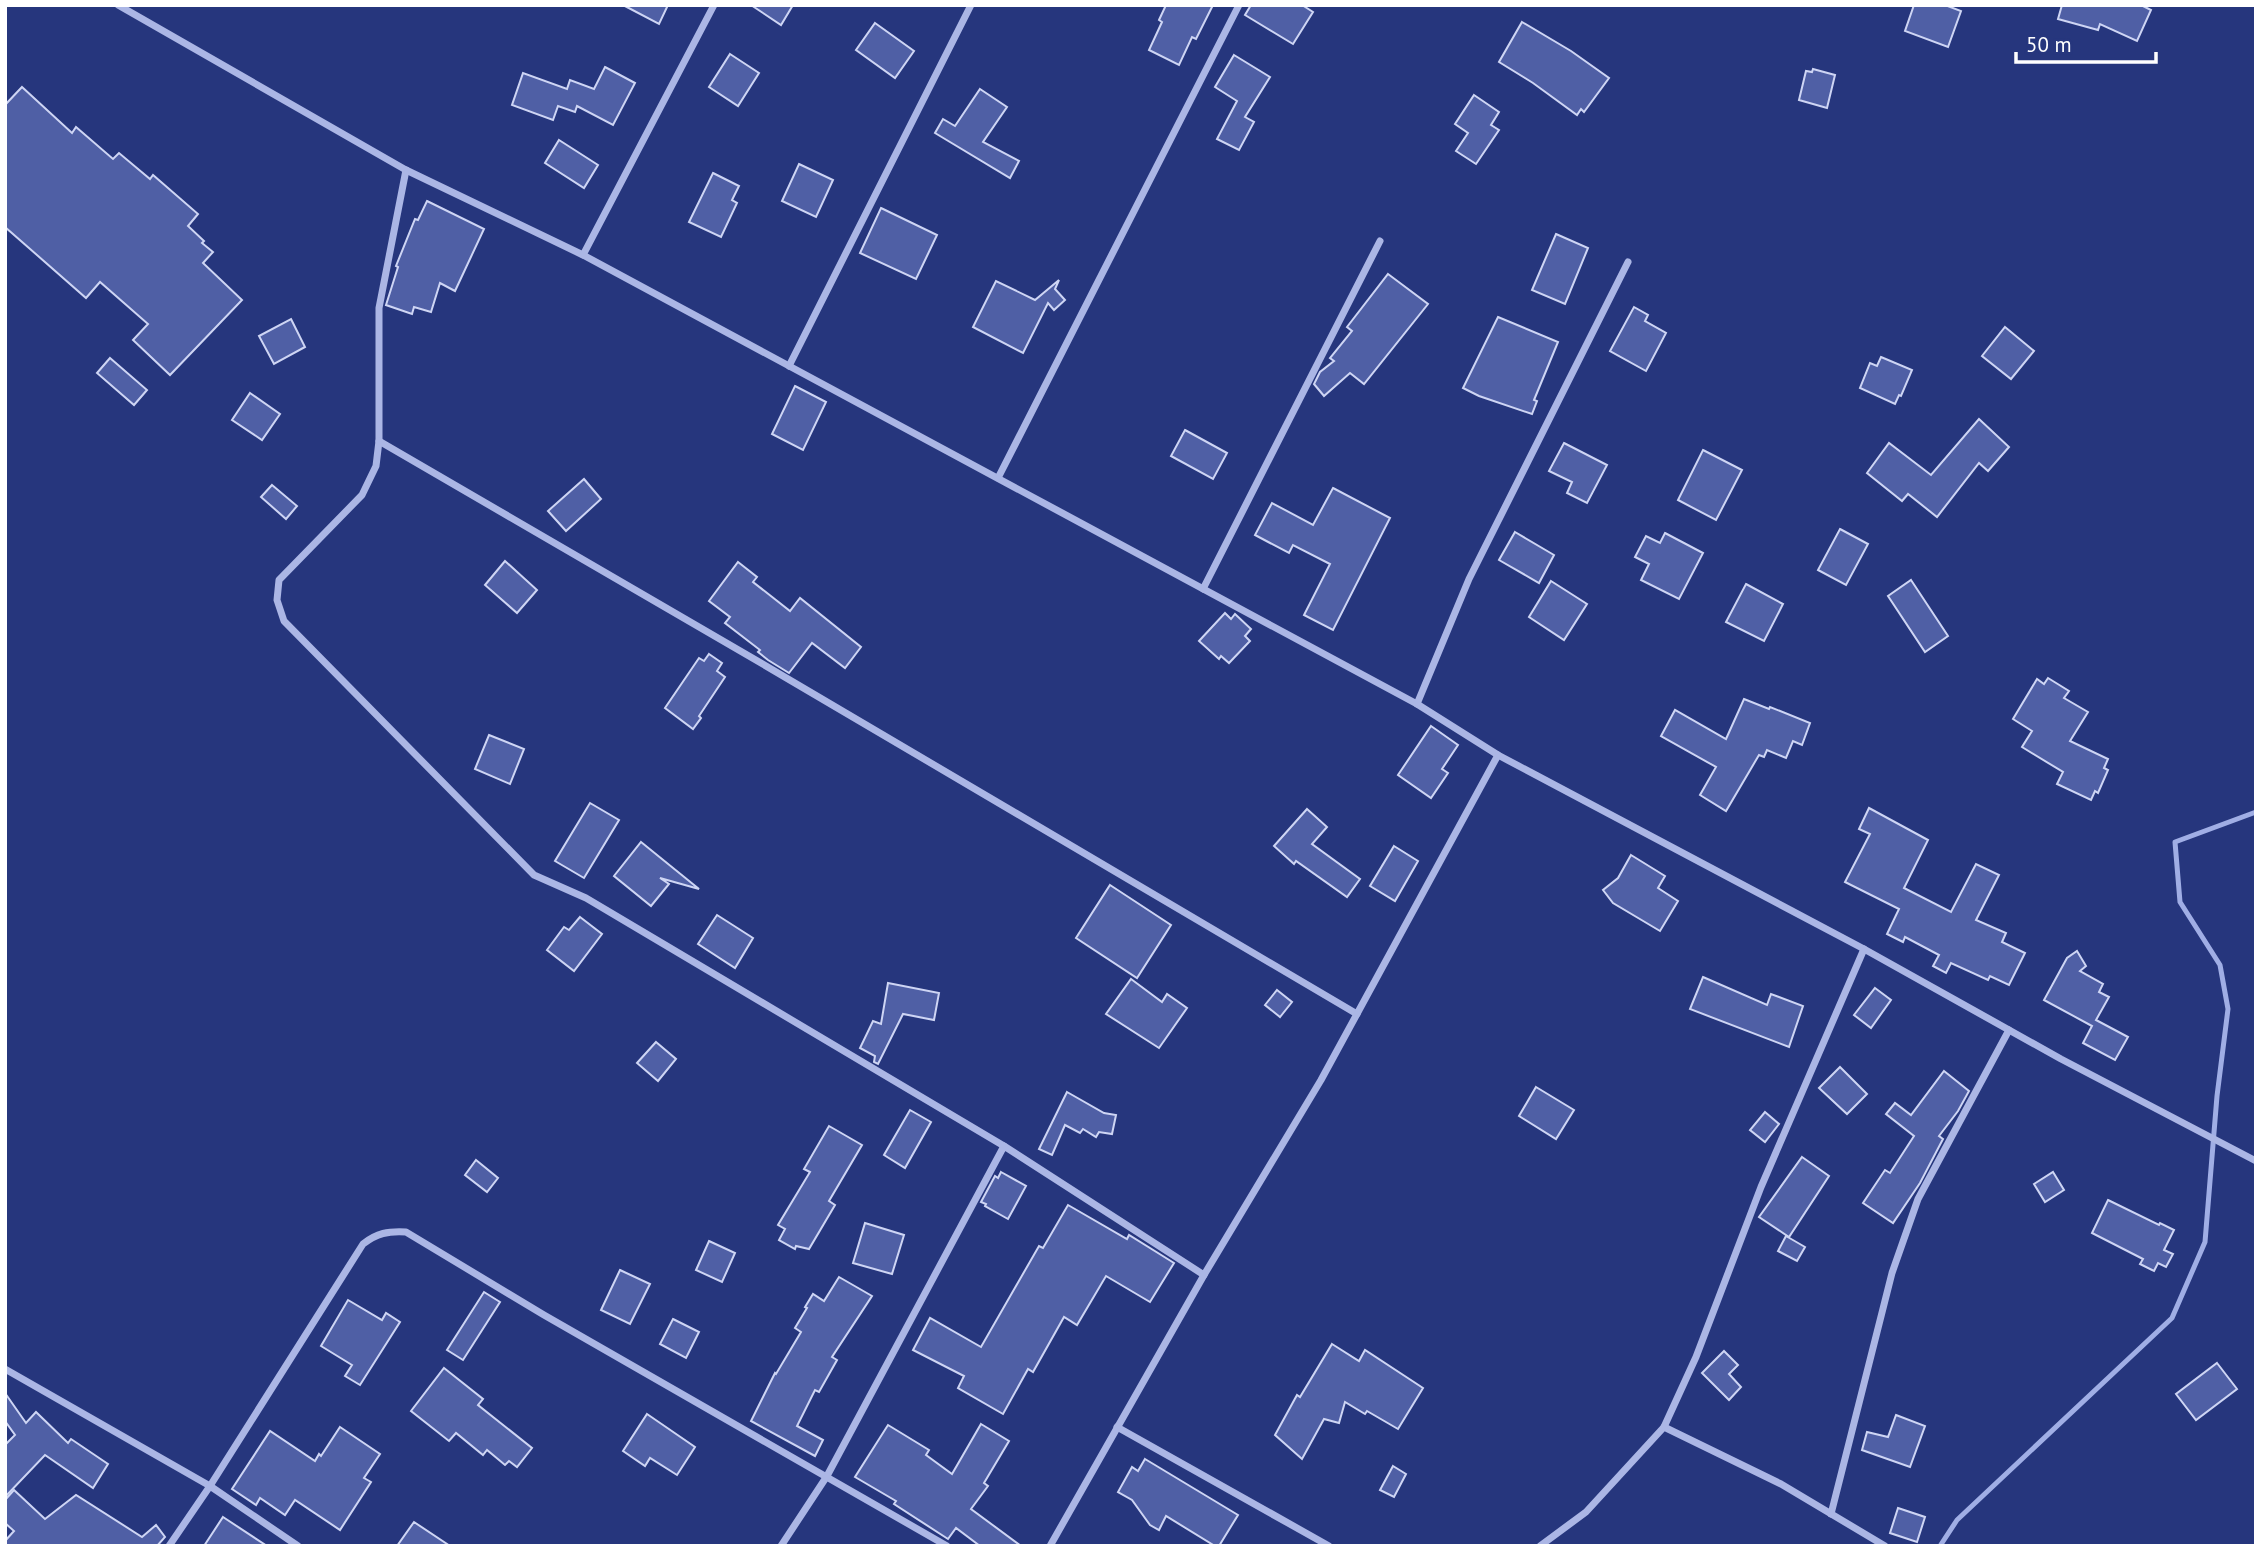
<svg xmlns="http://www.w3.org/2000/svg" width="2261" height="1551" font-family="'PT Sans',sans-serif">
  <rect width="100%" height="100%" fill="#26367d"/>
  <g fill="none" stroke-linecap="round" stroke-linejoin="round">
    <path stroke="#a0aee5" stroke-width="5" d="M1940,1546L1957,1520L2172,1318L2205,1242L2217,1096L2228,1009L2220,965L2180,902L2175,842L2256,812"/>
  </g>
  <g fill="#4f5fa5" stroke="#ced5f4" stroke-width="2">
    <path d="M623,5H668L659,24Z"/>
    <path d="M751,5H793L781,25Z"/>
    <path d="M1166,5H1213L1196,39L1192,37L1179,65L1149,50L1162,22L1159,20Z"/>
    <path d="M1251,5H1302L1313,12L1293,44L1245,15Z"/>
    <path d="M1914,5H1945L1961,11L1948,47L1905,31Z"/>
    <path d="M2062,5H2141L2151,10L2137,41L2100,24L2098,30L2058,19Z"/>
    <path d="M1522,22L1571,51L1609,78L1584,112L1581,109L1577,115L1533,83L1499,62Z"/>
    <path d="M875,23L914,51L895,78L856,50Z"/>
    <path d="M730,54L759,73L738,106L709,87Z"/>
    <path d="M1234,55L1270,77L1245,117L1254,122L1239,150L1217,139L1237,101L1215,87Z"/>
    <path d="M605,67L635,83L613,125L577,106L575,112L558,106L553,120L512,105L523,73L567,89L570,80L594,89Z"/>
    <path d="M1813,69L1835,75L1827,108L1799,100L1806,71L1812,72Z"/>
    <path d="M22,87L72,133L76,127L113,159L119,153L150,179L153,175L198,214L188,226L204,241L202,243L213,252L203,263L242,300L170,375L133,340L148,324L100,282L86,298L5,227V105Z"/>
    <path d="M980,89L1007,107L983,142L1019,161L1010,178L935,133L943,119L955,126Z"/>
    <path d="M1474,95L1499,112L1491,125L1499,130L1476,164L1456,151L1468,133L1455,124Z"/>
    <path d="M559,140L598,165L584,188L545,163Z"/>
    <path d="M799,164L833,180L816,217L782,201Z"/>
    <path d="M713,173L739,186L732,200L737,203L721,237L689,222Z"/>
    <path d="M427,201L484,229L455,291L440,283L431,312L414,307L412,314L386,305L398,267L396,266L415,219L418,220Z"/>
    <path d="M881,208L937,235L916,279L860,253Z"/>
    <path d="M1556,234L1588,248L1565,304L1532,290Z"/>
    <path d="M1388,274L1428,304L1364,384L1350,373L1324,396L1314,384L1320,372L1334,361L1330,358L1352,331L1347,327Z"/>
    <path d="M1059,280L1055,289L1065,300L1054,310L1048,303L1023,353L973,327L996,281L1035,300Z"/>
    <path d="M1634,307L1648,315L1645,321L1666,333L1646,371L1610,351Z"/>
    <path d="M1498,317L1558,342L1534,400L1537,401L1532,414L1479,396L1463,388Z"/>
    <path d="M291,319L305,347L274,364L259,336Z"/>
    <path d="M2005,327L2034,351L2011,379L1982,356Z"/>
    <path d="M1881,357L1912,370L1901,396L1899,395L1895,404L1860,388L1870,363L1877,366Z"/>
    <path d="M110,358L147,390L134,405L97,373Z"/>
    <path d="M795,386L826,402L803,450L772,434Z"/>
    <path d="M250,393L280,414L262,440L232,420Z"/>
    <path d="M1979,419L2009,447L1988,471L1979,463L1937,517L1908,494L1902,501L1867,473L1889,443L1931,475Z"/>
    <path d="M1185,430L1227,453L1213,479L1171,456Z"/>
    <path d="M1564,443L1607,465L1587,503L1567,493L1572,482L1549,471Z"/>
    <path d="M1703,450L1742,470L1716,520L1678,500Z"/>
    <path d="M584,479L601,499L566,531L548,511Z"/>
    <path d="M272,485L297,506L286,519L261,497Z"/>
    <path d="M1333,488L1390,518L1333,630L1304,615L1330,564L1293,545L1289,553L1255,535L1272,503L1313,525Z"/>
    <path d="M1840,529L1868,544L1846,585L1818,570Z"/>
    <path d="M1515,532L1554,555L1539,583L1499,560Z"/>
    <path d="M1665,533L1703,553L1679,599L1641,580L1649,564L1635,557L1646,536L1660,543Z"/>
    <path d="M505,561L537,590L517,613L485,585Z"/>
    <path d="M738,562L757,577L753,582L790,611L800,598L861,647L845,668L812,643L789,673L768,660L758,652L760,650L725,623L730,617L709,601Z"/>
    <path d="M1911,580L1948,636L1925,652L1888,596Z"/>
    <path d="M1551,581L1587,604L1564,640L1529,617Z"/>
    <path d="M1746,584L1783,604L1764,641L1726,622Z"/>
    <path d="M1225,613L1231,619L1235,614L1251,629L1245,636L1250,641L1229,663L1221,656L1219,659L1199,641Z"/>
    <path d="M709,654L722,663L717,671L725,677L699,716L701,718L693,729L665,708L699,658L704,661Z"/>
    <path d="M2048,678L2069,691L2064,698L2088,712L2070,741L2108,759L2104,768L2108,770L2098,793L2095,791L2091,800L2057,784L2063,772L2022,747L2032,731L2013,719L2037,679L2044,684Z"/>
    <path d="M1744,699L1769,709L1770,707L1810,723L1802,745L1793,741L1786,758L1767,750L1764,757L1759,755L1726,811L1700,795L1716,767L1661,736L1675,710L1726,739Z"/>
    <path d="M1431,726L1458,745L1442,769L1448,773L1431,798L1398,775Z"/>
    <path d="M489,735L524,749L510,784L475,769Z"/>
    <path d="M590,803L619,820L584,878L555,861Z"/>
    <path d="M1869,808L1928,840L1904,888L1951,912L1976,864L1999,875L1976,920L2006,933L2002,942L2025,953L2009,985L1990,976L1988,980L1951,963L1946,973L1933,966L1939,955L1905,937L1903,942L1887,934L1899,909L1845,882L1870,834L1859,829Z"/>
    <path d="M1307,809L1327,827L1312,844L1360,879L1347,897L1296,861L1294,864L1274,846Z"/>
    <path d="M641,842L699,889L660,878L669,884L651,906L614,876Z"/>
    <path d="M1394,846L1418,861L1395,901L1370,886Z"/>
    <path d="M1631,855L1665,876L1658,888L1678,901L1660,931L1613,903L1603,890L1618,878Z"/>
    <path d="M1110,885L1171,925L1137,978L1076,938Z"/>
    <path d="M717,915L753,938L735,968L698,944Z"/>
    <path d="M580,917L602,934L574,971L547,950L564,927L569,930Z"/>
    <path d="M2077,951L2086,966L2080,971L2103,984L2099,992L2109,997L2096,1020L2128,1037L2115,1060L2083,1043L2092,1026L2044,1000L2067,958Z"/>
    <path d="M1703,977L1767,1005L1771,994L1803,1006L1789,1047L1690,1009Z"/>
    <path d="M1131,979L1162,1002L1167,994L1187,1008L1159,1048L1106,1014Z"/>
    <path d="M888,983L939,993L934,1020L903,1014L878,1064L874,1062L875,1056L860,1048L873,1021L881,1024Z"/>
    <path d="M1875,988L1891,1000L1871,1028L1854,1015Z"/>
    <path d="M1277,990L1292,1002L1280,1017L1265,1005Z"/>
    <path d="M656,1042L676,1059L658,1081L637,1063Z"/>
    <path d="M1840,1067L1867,1094L1847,1114L1819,1088Z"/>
    <path d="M1944,1071L1969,1091L1958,1111L1939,1136L1943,1139L1920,1183L1893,1223L1863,1203L1885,1170L1890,1173L1914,1136L1886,1114L1895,1103L1911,1115Z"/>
    <path d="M1536,1087L1574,1110L1556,1139L1519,1116Z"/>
    <path d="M1067,1092L1104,1113L1116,1115L1112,1134L1099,1132L1096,1137L1083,1129L1080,1133L1065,1125L1052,1155L1039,1149Z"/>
    <path d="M910,1110L931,1122L905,1168L884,1155Z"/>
    <path d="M1765,1112L1779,1124L1765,1142L1750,1130Z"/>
    <path d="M829,1126L862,1145L829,1201L835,1205L809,1249L796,1246L795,1249L779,1240L785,1229L778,1225L810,1172L804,1169Z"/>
    <path d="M1802,1157L1829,1176L1789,1237L1759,1217Z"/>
    <path d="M476,1160L498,1178L487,1192L465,1175Z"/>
    <path d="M1001,1172L1026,1186L1008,1219L985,1206L986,1204L981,1202L995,1176L998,1178Z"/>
    <path d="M2053,1172L2064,1190L2045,1202L2034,1184Z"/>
    <path d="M2108,1200L2159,1225L2160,1223L2174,1230L2164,1250L2173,1254L2166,1267L2158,1263L2154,1271L2140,1264L2143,1259L2092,1233Z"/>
    <path d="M1068,1205L1127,1239L1129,1235L1174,1263L1150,1302L1106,1276L1077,1325L1064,1317L1033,1372L1028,1369L1003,1414L958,1388L964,1376L913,1350L930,1318L981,1347L1039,1246L1043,1248Z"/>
    <path d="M865,1223L904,1235L892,1274L853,1263Z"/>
    <path d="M1786,1236L1805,1247L1797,1261L1778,1251Z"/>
    <path d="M709,1241L735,1253L722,1282L696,1270Z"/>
    <path d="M620,1270L650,1284L630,1324L601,1310Z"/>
    <path d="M839,1277L872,1296L832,1357L837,1360L819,1392L815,1390L797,1426L823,1440L815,1456L751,1421L775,1373L776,1374L801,1332L795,1328L807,1308L805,1307L813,1294L824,1301Z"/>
    <path d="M484,1292L500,1302L463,1360L447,1350Z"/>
    <path d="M348,1300L382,1320L386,1313L400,1322L360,1385L345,1376L352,1365L321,1346Z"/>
    <path d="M673,1319L699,1332L686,1358L660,1344Z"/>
    <path d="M1332,1344L1359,1361L1365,1350L1423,1388L1398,1429L1367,1411L1365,1414L1345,1402L1339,1423L1324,1419L1302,1459L1275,1435L1297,1395L1300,1397Z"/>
    <path d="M1724,1351L1738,1365L1729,1374L1741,1387L1729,1400L1702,1373Z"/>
    <path d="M2217,1363L2237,1389L2196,1420L2176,1394Z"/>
    <path d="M444,1368L483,1399L478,1405L532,1448L517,1467L509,1461L505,1465L487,1450L483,1455L456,1433L449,1441L411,1411Z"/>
    <path d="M5,1393L26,1423L36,1412L68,1443L71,1439L108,1464L93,1488L45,1455L5,1497V1445L15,1435L5,1421Z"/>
    <path d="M647,1414L695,1447L677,1475L650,1458L645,1466L623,1451Z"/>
    <path d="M1896,1415L1925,1426L1910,1467L1862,1450L1867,1432L1888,1437Z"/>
    <path d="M981,1424L1009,1441L984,1483L988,1486L971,1509L1021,1546H980L956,1528L948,1539L894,1504L896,1501L855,1477L888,1425L929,1450L926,1455L952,1474Z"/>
    <path d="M340,1427L380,1454L364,1478L371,1482L340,1530L295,1500L285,1515L260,1498L256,1505L232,1489L270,1431L315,1461L319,1454L321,1456Z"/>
    <path d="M1145,1459L1238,1515L1219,1546H1215L1166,1516L1159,1530L1150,1525L1132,1500L1118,1492L1132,1467L1138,1471Z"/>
    <path d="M1393,1466L1406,1474L1394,1497L1380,1490Z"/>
    <path d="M14,1490L45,1519L76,1495L142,1537L156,1525L165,1537L157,1546H5V1541L14,1531L5,1523V1500Z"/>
    <path d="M1898,1508L1925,1517L1917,1542L1890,1533Z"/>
    <path d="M223,1517L267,1546H204Z"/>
    <path d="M414,1522L450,1546H397Z"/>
  </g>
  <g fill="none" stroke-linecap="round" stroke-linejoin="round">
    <g stroke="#abb6e5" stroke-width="7">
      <path d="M118,5L406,170L583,255L1417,704L1498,755L1864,949L2061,1059L2256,1161"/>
      <path d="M406,170L379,308V441L376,466L362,495L279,580L277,600L284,621L534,875L586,898L1004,1146"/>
      <path d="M583,255L714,5"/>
      <path d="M789,366L971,5"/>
      <path d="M379,441L761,663L1357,1014"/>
      <path d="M998,478L1239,5"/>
      <path d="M1203,589L1380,241"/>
      <path d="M1417,704L1469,579L1628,262"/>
      <path d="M5,1369L210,1486L298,1546"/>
      <path d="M1117,1427L1329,1546"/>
      <path d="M1664,1427L1781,1484L1885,1546"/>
      <path d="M1831,1514L1892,1273L1918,1199L2009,1030"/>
      <path d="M169,1546L210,1486L363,1244C377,1233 388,1231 406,1232L544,1315L947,1546"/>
      <path d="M781,1546L827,1476L1004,1146L1204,1275"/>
      <path d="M1050,1546L1204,1275L1321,1080L1498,755"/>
      <path d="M1540,1546L1586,1512L1664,1427L1696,1357L1761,1187L1864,949"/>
    </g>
  </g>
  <rect width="2261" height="1551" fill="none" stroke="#ffffff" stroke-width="14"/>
  <path d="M2016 52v10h140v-10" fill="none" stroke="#ffffff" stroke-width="3.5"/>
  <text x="2026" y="52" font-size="21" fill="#ffffff" stroke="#26367d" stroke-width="5" paint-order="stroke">50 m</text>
</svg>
